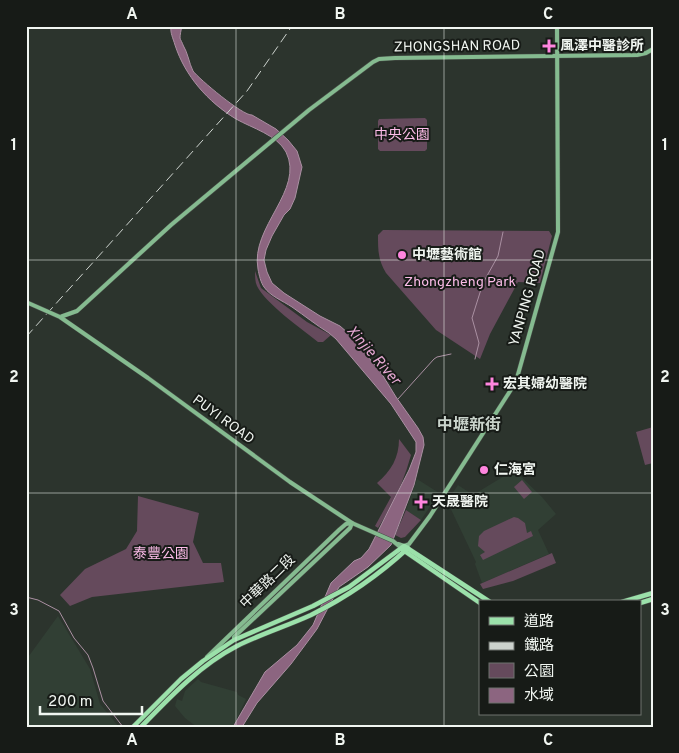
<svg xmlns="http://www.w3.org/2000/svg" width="679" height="753" font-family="Overpass,'Noto Sans TC',sans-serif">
  <rect width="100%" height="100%" fill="#2c342d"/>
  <g fill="#313f34">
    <path d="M514,470L542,497L556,514L538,530L549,554L482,583L475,564L476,562L447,501L458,485L473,495Z"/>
    <path d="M417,479L439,493L421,520L406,510Z"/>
    <path d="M58,616L90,669L100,704L119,727H26V660Z"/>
    <path d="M198,679L201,682L237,692L238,695L246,699L233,727H197L185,718L175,706L177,699L182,701L185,691Z"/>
  </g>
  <g fill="#654a5c">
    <path d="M425,118L427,120V149L425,151H380L378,149V121L379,119Z"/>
    <path d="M383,230L549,231L552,236L540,283L518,282L490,334L480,359L436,330L386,273C378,260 378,250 378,235Z"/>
    <path d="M255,271L261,288L307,322L331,335L323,342H318C303,330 265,303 257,286C255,282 255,276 255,271Z"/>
    <path d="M653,427V463L645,465L636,432Z"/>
    <path d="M399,439L411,455C404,481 393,505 378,528L375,526L391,497L377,483C391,471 399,458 399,439Z"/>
    <path d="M522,480L532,492L524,499L514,487Z"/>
    <path d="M138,496L199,513L193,542L203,563H221L224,582L92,597L70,606L60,595L85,569L126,549L137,531Z"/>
    <path d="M406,510L421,520L405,537L401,538L395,535Z"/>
    <path d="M514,517L518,518L525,523L527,533L531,531L533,536L483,560L480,555L485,552L478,546L479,536L484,531Z"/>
    <path d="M552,553L556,563L513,581L483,589L480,584Z"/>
  </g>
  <path fill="#8c6580" stroke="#aa90a2" d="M171,26H182C181,30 180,35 180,38C180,39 183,44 183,45C188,53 189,63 193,71C199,79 243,116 252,115L276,129L288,140L297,151L302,167L295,198L290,209L284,215L272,236L266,250L264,260L267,272L272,283L284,293L320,316L340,326L348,333L380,371L396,397L418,428L423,437L424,445L414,485L391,545L368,567L339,587L317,629L291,664L257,703L242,727H233L265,672L297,645L313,625L331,583L354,561L361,558L369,549L409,470L416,452V442L391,404L336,339L329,333C316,325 305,316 292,307C283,301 270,296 264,287C261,283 259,275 258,269C250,227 305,190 286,152C277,135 252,128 236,119C208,102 185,76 175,45C173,38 170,33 171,26Z"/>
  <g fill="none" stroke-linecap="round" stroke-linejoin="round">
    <g stroke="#aa90a2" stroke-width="1">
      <path d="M475,359L479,343L472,318L483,283L498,256L503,232"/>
      <path d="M398,399L434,359L437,357L451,354"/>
      <path d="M26,597L38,600L59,611L74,638L88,655L93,668L103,701L123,727"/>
    </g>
    <g stroke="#484f48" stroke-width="5">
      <g id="secondary">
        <path d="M60,317L77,311L171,225L309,110L373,62L379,59L395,58L637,55L646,53L653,49"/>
        <path d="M60,317L148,378L290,482L352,523L393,541L399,546"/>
        <path d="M398,544L404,546L409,544L430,516L512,388L517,378L558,232L557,26"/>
        <path d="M234,640V637L350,528L352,523"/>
        <path d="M207,657L339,530L346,524L352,523"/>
      </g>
    </g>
    <g stroke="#484f48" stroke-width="5.5">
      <g id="primary">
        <path d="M403,550L480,603"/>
        <path d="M622,602L653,593"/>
        <path d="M640,603L653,599"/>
        <path d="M133,727L181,679L203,661L234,640L313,606L349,587L404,546L490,602"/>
        <path d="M141,727C170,697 200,665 237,646C261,634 287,626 311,615C347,597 379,575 408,548"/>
      </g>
    </g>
    <use href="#secondary" stroke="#85bb90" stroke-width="4"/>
    <use href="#primary" stroke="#9be1aa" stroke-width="4.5"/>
    <path stroke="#ccd2cd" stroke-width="1" stroke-dasharray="10 5" stroke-linecap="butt" d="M26,337L247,91L292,26"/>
    <g stroke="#484f48" stroke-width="5" stroke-linecap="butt">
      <path id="secondary-bridge" d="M26,302L60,317"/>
    </g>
    <use href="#secondary-bridge" stroke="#85bb90" stroke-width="4"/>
  </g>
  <path fill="none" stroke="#f1f6f1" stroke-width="1" stroke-opacity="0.55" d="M236,26V727M444,26V727M26,260H653M26,493H653"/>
  <g fill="#ff85de" stroke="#171b17" stroke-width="2">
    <path d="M546.5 38.5h5v5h5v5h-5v5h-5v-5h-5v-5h5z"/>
    <circle cx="402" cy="255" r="5"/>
    <path d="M489.5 376.5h5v5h5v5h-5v5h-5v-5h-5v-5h5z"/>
    <circle cx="484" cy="470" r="5"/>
    <path d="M418.5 494.5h5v5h5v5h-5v5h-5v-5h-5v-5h5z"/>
  </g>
  <g text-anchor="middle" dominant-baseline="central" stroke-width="4" stroke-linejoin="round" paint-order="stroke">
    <g font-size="14" font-weight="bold" fill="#f1f6f1" stroke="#171b17" text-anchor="start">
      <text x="560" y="46">風澤中醫診所</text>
      <text x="412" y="255">中壢藝術館</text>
      <text x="503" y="384">宏其婦幼醫院</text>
      <text x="494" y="470">仁海宮</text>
      <text x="432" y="502">天晟醫院</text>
    </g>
    <g font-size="14" fill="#f1f6f1" stroke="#171b17">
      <text transform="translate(457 47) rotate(-1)">ZHONGSHAN ROAD</text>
      <text transform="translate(528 298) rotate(-74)">YANPING ROAD</text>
      <text transform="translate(223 420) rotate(36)">PUYI ROAD</text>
      <text transform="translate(268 582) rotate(-44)">中華路二段</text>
    </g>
    <g font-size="14" fill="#fdbce9" stroke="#171b17">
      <text x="402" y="135">中央公園</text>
      <text x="460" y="282">Zhongzheng Park</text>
      <text x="161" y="554">泰豐公園</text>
    </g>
    <g font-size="15" font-style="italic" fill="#e6a8d3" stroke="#171b17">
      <text transform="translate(373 356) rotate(49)">Xinjie River</text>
    </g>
    <g font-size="16" font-weight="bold" fill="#cad4cc" stroke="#171b17">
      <text x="469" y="426">中壢新街</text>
    </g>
  </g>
  <rect width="679" height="753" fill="none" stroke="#171b17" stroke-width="55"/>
  <rect x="479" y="600" width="162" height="115" fill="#171b17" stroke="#6e736e"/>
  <rect x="489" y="617" width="25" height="8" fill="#9be1aa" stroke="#6e736e"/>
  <text x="524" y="626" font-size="15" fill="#f1f6f1">道路</text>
  <rect x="489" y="642" width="25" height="8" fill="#ccd2cd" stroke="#6e736e"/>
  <text x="524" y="650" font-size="15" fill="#f1f6f1">鐵路</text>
  <rect x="489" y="663" width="25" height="15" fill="#654a5c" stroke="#6e736e"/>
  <text x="524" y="676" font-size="15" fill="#f1f6f1">公園</text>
  <rect x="489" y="688" width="25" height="15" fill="#8c6580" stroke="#6e736e"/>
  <text x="524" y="700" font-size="15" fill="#f1f6f1">水域</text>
  <path d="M40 706v8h102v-8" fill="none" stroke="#f1f6f1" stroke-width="2.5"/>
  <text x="48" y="706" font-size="15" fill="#f1f6f1" stroke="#171b17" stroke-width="4" paint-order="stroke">200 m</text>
  <rect x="28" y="28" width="624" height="698" fill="none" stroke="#f1f6f1" stroke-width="2"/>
  <g font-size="16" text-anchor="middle" font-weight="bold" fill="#f1f6f1">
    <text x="132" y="19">A</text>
    <text x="340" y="19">B</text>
    <text x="548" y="19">C</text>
    <text x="14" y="150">1</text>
    <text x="665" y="150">1</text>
    <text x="14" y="382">2</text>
    <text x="665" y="382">2</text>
    <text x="14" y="615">3</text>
    <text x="665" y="615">3</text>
    <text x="132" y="745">A</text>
    <text x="340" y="745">B</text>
    <text x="548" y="745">C</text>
  </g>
</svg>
